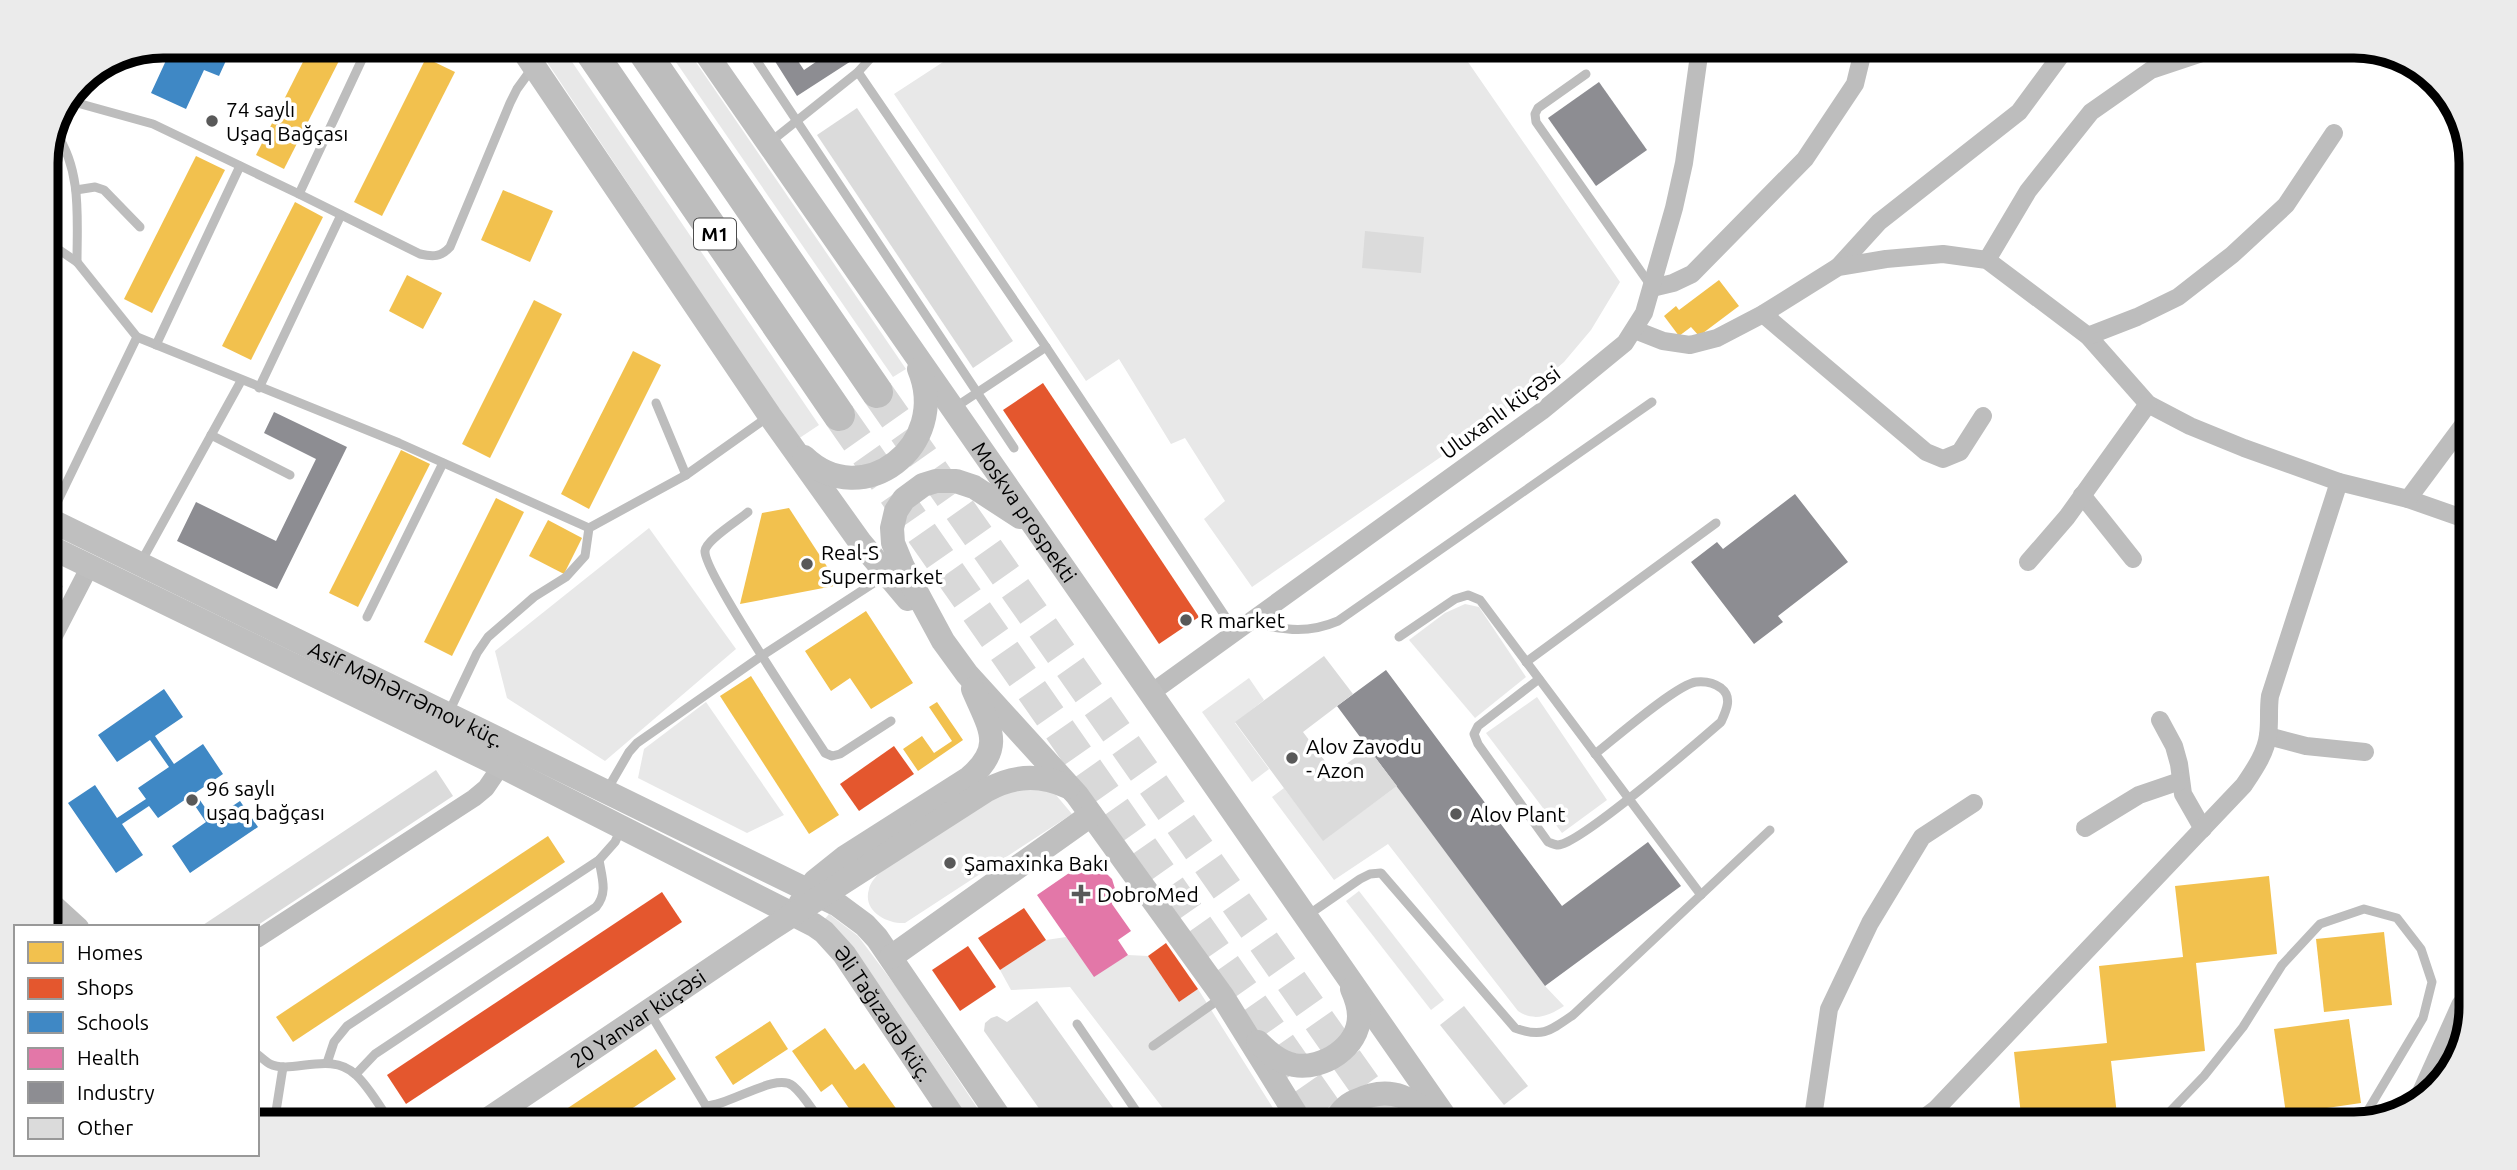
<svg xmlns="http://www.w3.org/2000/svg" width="2517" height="1170" font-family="Ubuntu,sans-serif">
  <rect width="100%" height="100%" fill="#fff"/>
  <g fill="#e8e8e8">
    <path d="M1459,49L1620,282L1591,330L1564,362L1534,388L1480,430L1252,587L1204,519L1225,501L1185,438L1171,444L1119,359L1086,381L894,94L960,51Z"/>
    <path d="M669,52H689L906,369L893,377Z"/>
    <path d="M541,53H566L819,425L798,439Z"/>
    <path d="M649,528L736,649L605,761L507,698L495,651Z"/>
    <path d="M1465,604L1479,607L1526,677L1475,718L1409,640L1445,613Z"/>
    <path d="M1249,678L1264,700L1235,723L1269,769L1252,782L1202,712Z"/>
    <path d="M1537,697L1607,800L1562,833L1486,733Z"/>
    <path d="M706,702L784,815L747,833L638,778L644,749Z"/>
    <path d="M1397,786L1545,986L1564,1006C1549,1016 1534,1022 1518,1011L1388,844L1334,880L1272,797L1284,788L1323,840Z"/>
    <path d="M1042,787L1056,795L1072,814L905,923C887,924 862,911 869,889C870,883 875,878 878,874L988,799L1011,789Z"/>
    <path d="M1359,891L1444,1000L1431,1010L1346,901Z"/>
    <path d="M829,914L858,936L897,988L988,1124H972L886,995L824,920Z"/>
    <path d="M1066,937L1094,976L1128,955L1148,956L1179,1002L1198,989L1283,1124H1175L1070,987L1011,990L1000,970L1046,940Z"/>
  </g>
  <g fill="#f2c14e">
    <path d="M343,53L284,169L256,155L307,54Z"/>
    <path d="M426,58L455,72L382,216L354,202Z"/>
    <path d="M50,147L56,151L46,166V156Z"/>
    <path d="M196,156L225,170L152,313L124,299Z"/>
    <path d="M503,190L553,211L530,262L481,240Z"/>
    <path d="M295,202L323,217L251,360L222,346Z"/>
    <path d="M407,275L442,293L423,329L389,311Z"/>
    <path d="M1719,280L1739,306L1699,336L1691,327L1679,336L1664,316L1676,306L1679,310Z"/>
    <path d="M534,300L562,314L490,458L462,444Z"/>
    <path d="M633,351L661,365L589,509L561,494Z"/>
    <path d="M401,450L430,464L358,607L329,593Z"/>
    <path d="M496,498L524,512L452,656L424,642Z"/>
    <path d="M789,508L839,585L740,604L762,513Z"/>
    <path d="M548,520L582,538L564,574L529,556Z"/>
    <path d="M866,611L913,683L871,709L850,678L831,691L805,651Z"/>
    <path d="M751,676L839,815L809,834L720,696Z"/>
    <path d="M937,702L963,740L918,771L903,749L922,736L934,753L952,741L929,707Z"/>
    <path d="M548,836L565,862L293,1042L276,1017Z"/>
    <path d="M2269,876L2277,954L2196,963L2205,1051L2111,1061L2118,1124H2022L2014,1052L2107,1043L2099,966L2183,957L2175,886Z"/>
    <path d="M2384,932L2392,1005L2324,1012L2316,939Z"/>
    <path d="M2349,1019L2361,1103L2286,1114L2274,1029Z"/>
    <path d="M770,1021L788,1049L733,1085L715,1057Z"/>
    <path d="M825,1028L855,1070L864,1063L907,1124H860L832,1084L821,1092L792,1051Z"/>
    <path d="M656,1049L676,1079L609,1124H544Z"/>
    <path d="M2263,1109L2265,1124H2168L2167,1121Z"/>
  </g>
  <g fill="#e4572e">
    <path d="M1043,383L1199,617L1159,644L1003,410Z"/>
    <path d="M894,746L914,774L859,811L840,784Z"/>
    <path d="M662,892L682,922L406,1104L387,1075Z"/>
    <path d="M1024,908L1046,940L1000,970L978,938Z"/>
    <path d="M1166,943L1198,989L1179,1002L1148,956Z"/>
    <path d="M968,946L996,987L960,1011L932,970Z"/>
    <path d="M338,1110L349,1124H317Z"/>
  </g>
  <g fill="#3f88c5">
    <path d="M169,54H180L188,57L189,54H229L219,76L204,70L186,109L151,93Z"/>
    <path d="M164,689L183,717L155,736L174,764L203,744L223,774L195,793L213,819L240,801L258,827L190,873L172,846L206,822L189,797L158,818L149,806L122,824L143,855L116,873L68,803L95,785L117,818L146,799L138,788L169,767L150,740L117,762L98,735Z"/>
  </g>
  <path fill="#e377a8" d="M1087,865L1102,869L1112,879L1116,892L1112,904L1131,931L1118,940L1128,955L1094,977L1037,895L1072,871Z"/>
  <g fill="#8d8d92">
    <path d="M832,51H860L862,54L797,96L771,55L776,52H792L804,70Z"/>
    <path d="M1599,82L1647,150L1596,186L1548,118Z"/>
    <path d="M274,412L347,447L277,589L177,541L196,502L276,541L316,459L264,433Z"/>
    <path d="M1795,494L1848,562L1778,616L1783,622L1754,644L1691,562L1717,542L1723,549Z"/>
    <path d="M1386,670L1562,906L1648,842L1681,886L1545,986L1337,706Z"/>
  </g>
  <g fill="#dbdbdb">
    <path d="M857,108L1013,341L973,368L817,135Z"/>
    <path d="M1365,231L1424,237L1421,273L1362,268Z"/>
    <path d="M46,577L63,586L46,619Z"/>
    <path d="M1324,656L1353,694L1303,732L1334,773L1368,748L1397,786L1323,841L1235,722Z"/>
    <path d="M436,770L453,796L255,927H200Z"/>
    <path d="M1037,1001L1125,1124H1050L984,1031L985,1023L991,1018L997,1016L1007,1022Z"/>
    <path d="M1464,1006L1528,1086L1504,1105L1440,1025Z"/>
  </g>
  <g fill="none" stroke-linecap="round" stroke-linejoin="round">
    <g stroke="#d9d9d9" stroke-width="32" stroke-dasharray="32 16" stroke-linecap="butt">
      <path d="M877,392L1392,1124"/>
      <path d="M839,415L1336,1124"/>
    </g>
    <g stroke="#bdbdbd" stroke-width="9">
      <path d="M751,52L1014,448"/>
      <path d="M365,53L299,194L420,254C433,257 441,257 450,247L510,103L517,89L533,67"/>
      <path d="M858,72L1046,347L1235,631"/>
      <path d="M1586,74L1538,108L1535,114L1536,122L1651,286"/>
      <path d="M70,101L153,124L299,194"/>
      <path d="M56,133C82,171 77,218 77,262"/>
      <path d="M769,143L858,72L877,51"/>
      <path d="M76,190L95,187L104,190L140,227"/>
      <path d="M46,241L77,262L137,337L50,517"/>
      <path d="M137,337L399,443L589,528"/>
      <path d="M156,345L240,166"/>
      <path d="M259,388L341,215"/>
      <path d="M656,403L686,475"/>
      <path d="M954,408L1046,347"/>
      <path d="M211,435L290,475"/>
      <path d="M748,512C739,520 706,540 705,551C703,571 807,725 825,753L832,756L840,754L891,721"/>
      <path d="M141,562L241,381"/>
      <path d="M367,617L443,463"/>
      <path d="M1249,623C1283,629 1305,635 1338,621L1652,402"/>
      <path d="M1399,637L1455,599L1468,595L1480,600L1701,895"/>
      <path d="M1526,662L1716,523"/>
      <path d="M1539,679L1478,726L1474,734L1478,744L1548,842C1551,843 1555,845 1558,845C1580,844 1698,742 1721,722C1726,711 1733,697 1721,688C1714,683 1705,681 1696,682C1677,684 1613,740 1595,754"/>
      <path d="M449,712L477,653L488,637L534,597L566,577L585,556L589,528L686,475L768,417"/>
      <path d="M607,790L629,752L637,743L763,655L886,575"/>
      <path d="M1308,915L1360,879L1370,874L1381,873L1515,1028C1542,1038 1550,1031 1573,1015L1770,830"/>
      <path d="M53,927L63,910"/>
      <path d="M650,1013L706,1106C731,1105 776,1072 793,1086C805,1096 813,1112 823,1124"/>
      <path d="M1077,1024L1145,1124"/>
      <path d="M1153,1046L1221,998"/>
      <path d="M257,1054C261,1057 266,1062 270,1064C291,1075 331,1050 356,1075C370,1088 381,1109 392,1124"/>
      <path d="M327,1063L334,1042L347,1026L599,860L615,842L621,829"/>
      <path d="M356,1074L375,1054L596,907C608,893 602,878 599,860"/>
      <path d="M706,1106L707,1124"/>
      <path d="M274,1124L283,1067"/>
      <path d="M2158,1124L2204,1076L2243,1027L2282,965L2320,924L2364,909L2397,918L2421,949L2432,982L2423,1018L2361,1122"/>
    </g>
    <g stroke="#bdbdbd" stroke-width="18">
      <path d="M1987,260L2028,191L2091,112L2151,70L2223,46"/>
      <path d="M1838,267L1879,222L2019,112L2067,47"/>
      <path d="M1652,288L1673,283L1692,274L1805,159L1855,84L1864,47"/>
      <path d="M1763,314L1926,452L1943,459L1960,452L1983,416"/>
      <path d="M1635,330L1663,341L1690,345L1717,338L1763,314L1838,267L1886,259L1943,254L1987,260L2088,336L2148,404L2190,426L2244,448L2339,482L2408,499L2468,520"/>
      <path d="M2088,336L2137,317L2178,297L2232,255L2286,205L2334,133"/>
      <path d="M2082,495L2133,559"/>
      <path d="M2408,499L2469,417"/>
      <path d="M2028,562L2067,517L2148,404"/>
      <path d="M46,651L90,566"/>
      <path d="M1151,693L1542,411L1625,343L1644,313L1674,208L1684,163L1700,48"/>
      <path d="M2160,720L2174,746L2179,764L2183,794L2203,829"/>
      <path d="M2268,736L2306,746L2365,752"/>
      <path d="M2085,828L2139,795L2180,781"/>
      <path d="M46,896L80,927"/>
      <path d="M257,939L474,798L486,788L501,766"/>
      <path d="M1812,1124L1829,1009L1870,923L1922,837L1974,803"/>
      <path d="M1916,1124L1936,1109L2244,785C2254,770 2266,753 2268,735C2270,722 2268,710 2270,696L2339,482"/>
    </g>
    <g stroke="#bfbfbf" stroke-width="24">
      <path id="s1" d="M705,52L1450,1124"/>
      <path d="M525,53L770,416L860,542L908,599"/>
      <path d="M804,457C862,513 951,446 919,369"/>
      <path d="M1020,517L974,487L956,481H936L923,485L904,499L896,511L892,528L893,543L903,567L943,641L967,674L1077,795L1223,997L1302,1124"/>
      <path id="s2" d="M46,518L838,905L865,925L877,938L1004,1124"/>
      <path id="s3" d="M46,545L501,766L814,925L824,932L844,954L958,1124"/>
      <path d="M800,904L815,881L845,857L969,778C1006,747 989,727 973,689"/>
      <path d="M891,957L1091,815"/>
      <path d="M1258,1042C1268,1052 1279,1062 1294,1065C1323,1070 1359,1047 1359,1016C1359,1006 1356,998 1352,989"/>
      <path d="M2419,1104L2463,1006"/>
      <path id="s4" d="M481,1124L769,930L987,790C1014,775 1041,774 1068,787"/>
      <path d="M1334,1124C1338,1114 1346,1105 1356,1101C1392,1083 1413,1099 1440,1124"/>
    </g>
    <g stroke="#bdbdbd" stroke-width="32">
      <path d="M591,52L839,415"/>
      <path d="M644,52L877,392"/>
    </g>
  </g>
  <g fill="#595959" stroke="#fff" stroke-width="2.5">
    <circle cx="212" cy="121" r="7"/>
    <circle cx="807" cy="564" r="7"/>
    <circle cx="1186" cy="620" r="7"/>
    <circle cx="1292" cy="758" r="7"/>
    <circle cx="192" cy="800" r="7"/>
    <circle cx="1456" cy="814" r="7"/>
    <circle cx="950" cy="863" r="7"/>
    <path d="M1077.5 883.5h7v7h7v7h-7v7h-7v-7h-7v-7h7z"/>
  </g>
  <g text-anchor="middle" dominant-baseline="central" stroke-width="7" stroke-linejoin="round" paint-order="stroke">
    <rect fill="#fff" stroke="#4c4c4c" stroke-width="2" x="694" y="218.5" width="42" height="31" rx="5"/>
    <g font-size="19" font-weight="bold" fill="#000">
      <text x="715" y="234">M1</text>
    </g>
    <g font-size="21" fill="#000" stroke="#fff" text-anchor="start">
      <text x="226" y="109">74 saylı<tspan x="226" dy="24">Uşaq Bağçası</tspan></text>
      <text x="821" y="552">Real-S<tspan x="821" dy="24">Supermarket</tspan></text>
      <text x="1200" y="620">R market</text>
      <text x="1306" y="746">Alov Zavodu<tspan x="1306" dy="24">- Azon</tspan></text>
      <text x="206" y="788">96 saylı<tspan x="206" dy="24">uşaq bağçası</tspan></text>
      <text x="1470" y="814">Alov Plant</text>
      <text x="964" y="863">Şamaxinka Bakı</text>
      <text x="1097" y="894">DobroMed</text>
    </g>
    <g font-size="21" fill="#000" stroke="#fff">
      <text transform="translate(1500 412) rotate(-36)">Uluxanlı küçəsi</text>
      <text stroke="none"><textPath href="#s1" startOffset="560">Moskva prospekti</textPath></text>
      <text stroke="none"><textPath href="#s2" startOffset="401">Asif Məhərrəmov küç.</textPath></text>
      <text stroke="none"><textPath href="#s3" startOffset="970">Əli Tağızadə küç.</textPath></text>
      <text stroke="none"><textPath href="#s4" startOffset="189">20 Yanvar küçəsi</textPath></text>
    </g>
  </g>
  <path d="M0 0H2517V1170H0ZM163 58H2354A105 105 0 0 1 2459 163V1007A105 105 0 0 1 2354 1112H163A105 105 0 0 1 58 1007V163A105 105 0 0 1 163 58Z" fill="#ebebeb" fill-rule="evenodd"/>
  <path fill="none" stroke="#000" stroke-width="9" d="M163 58H2354A105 105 0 0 1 2459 163V1007A105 105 0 0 1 2354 1112H163A105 105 0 0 1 58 1007V163A105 105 0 0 1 163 58Z"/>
  <rect x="14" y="925" width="245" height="231" fill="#ffffff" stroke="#999999" stroke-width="2"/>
  <rect x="28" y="942" width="35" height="21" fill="#f2c14e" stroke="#999999" stroke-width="2"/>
  <text x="77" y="960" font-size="21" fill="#000000">Homes</text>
  <rect x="28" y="978" width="35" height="21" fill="#e4572e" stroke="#999999" stroke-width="2"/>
  <text x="77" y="995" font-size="21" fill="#000000">Shops</text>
  <rect x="28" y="1012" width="35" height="21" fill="#3f88c5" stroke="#999999" stroke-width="2"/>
  <text x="77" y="1030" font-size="21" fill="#000000">Schools</text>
  <rect x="28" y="1048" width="35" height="21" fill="#e377a8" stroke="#999999" stroke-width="2"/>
  <text x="77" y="1065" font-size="21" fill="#000000">Health</text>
  <rect x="28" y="1082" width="35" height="21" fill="#8d8d92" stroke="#999999" stroke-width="2"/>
  <text x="77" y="1100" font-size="21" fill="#000000">Industry</text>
  <rect x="28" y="1118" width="35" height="21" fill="#dbdbdb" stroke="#999999" stroke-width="2"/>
  <text x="77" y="1135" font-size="21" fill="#000000">Other</text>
</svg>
